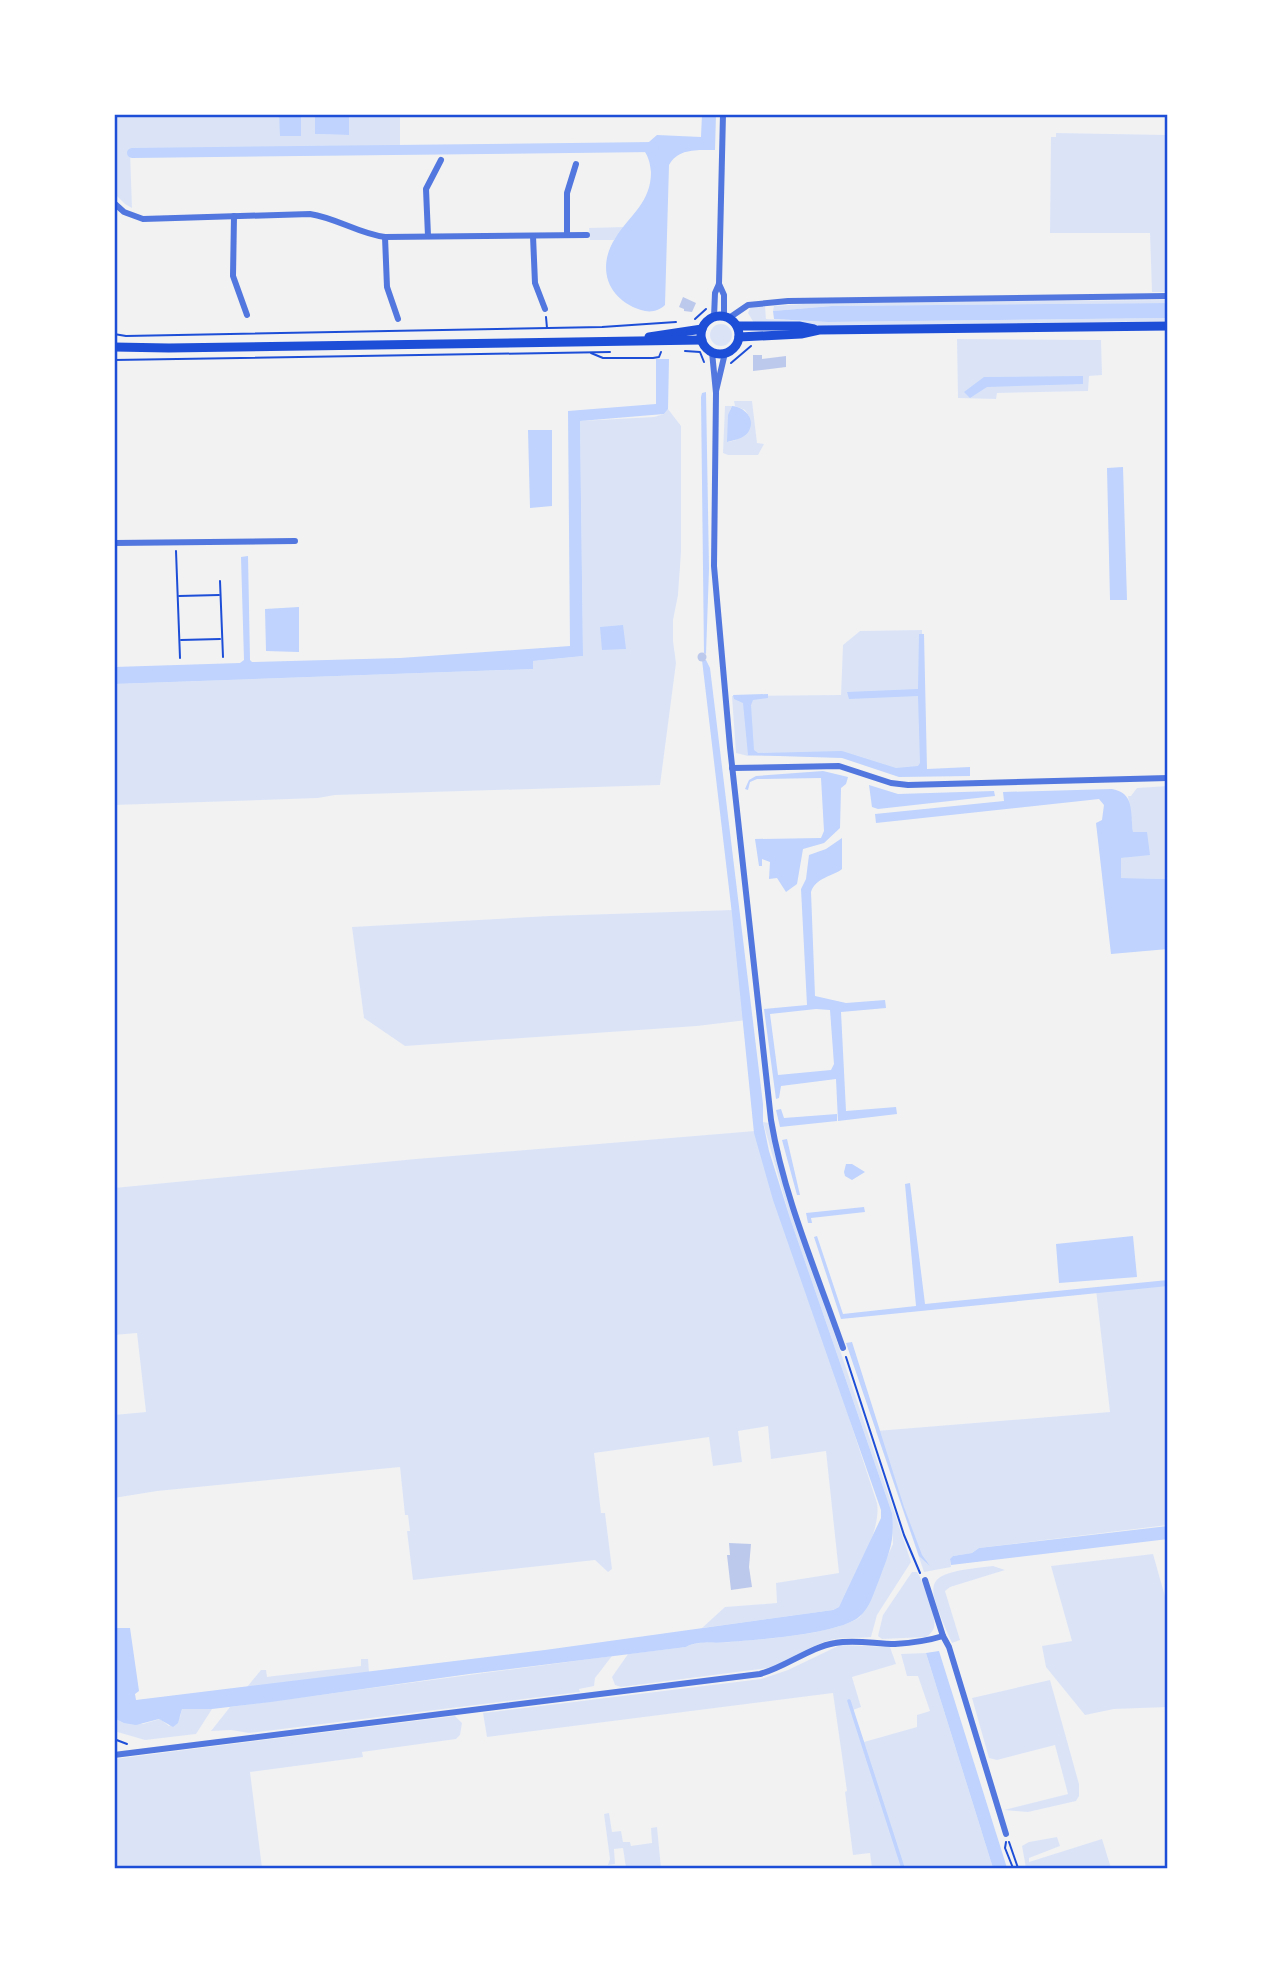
<svg xmlns="http://www.w3.org/2000/svg" width="1282" height="1982" font-family="Cabin,sans-serif">
  <rect width="100%" height="100%" fill="#f2f2f2"/>
  <g fill="#dbe4f7">
    <path d="M114,114H279L281,136H301V114H315V134L349,135V114H400V147L130,151L132,208L125,204L114,193Z"/>
    <path d="M1056,133L1168,135V292H1152L1150,233H1050L1051,137H1056Z"/>
    <path d="M624,227L614,240H590L589,228Z"/>
    <path d="M1168,300V303L832,306L773,311L774,306L818,303Z"/>
    <path d="M765,306L766,319L828,322L1168,318V321L823,326L779,322L754,323L748,313L750,308Z"/>
    <circle cx="721" cy="335" r="11"/>
    <path d="M957,339L1101,340L1102,375L1089,376L1088,391L997,393L996,399L958,398Z"/>
    <path d="M734,401H752L757,443L764,444L758,455H728L723,453L725,406H732L730,410L728,442L736,440L749,416L745,410L735,406Z"/>
    <path d="M668,409L681,426V552L678,595L673,620V641L676,663L660,785L335,795L318,798L114,805V684L533,669V661L583,656L580,421L654,417L664,414Z"/>
    <path d="M922,630L924,771L896,774L841,755L748,756L736,753L732,696L841,695L843,645L860,631Z"/>
    <path d="M1168,786V879L1121,878V858L1150,854L1133,833L1128,796H1131L1137,788Z"/>
    <path d="M733,910L747,1020L697,1026L405,1046L364,1018L352,927L549,916Z"/>
    <path d="M763,1122L769,1123L784,1183L911,1562L877,1615L871,1637C857,1639 842,1636 827,1641C806,1648 789,1662 767,1668L621,1687L615,1685L612,1677L628,1654L686,1647C700,1640 715,1644 730,1642C764,1639 832,1635 860,1617L893,1544L892,1513L790,1218Z"/>
    <path d="M755,1131L877,1503C882,1530 853,1582 839,1607L833,1610L702,1628L725,1607L777,1603L776,1583L839,1573L826,1451L771,1459L768,1426L738,1431L742,1462L713,1466L709,1437L594,1453L601,1513H605L612,1569L608,1572L595,1560L413,1580L407,1531H410L408,1515H405L400,1467L157,1491L114,1498V1415L146,1412L137,1333L114,1335V1188L416,1159Z"/>
    <path d="M1168,1282V1525L979,1548L972,1553L953,1556L950,1560L951,1567L924,1572L876,1431L1110,1412L1096,1290Z"/>
    <path d="M1153,1554L1168,1607V1707L1114,1709L1085,1715L1046,1667L1042,1646L1072,1641L1051,1566Z"/>
    <path d="M993,1566L1005,1570L950,1587L945,1591L960,1640L952,1643C925,1579 919,1574 993,1566Z"/>
    <path d="M912,1572H917C923,1581 937,1617 934,1628C932,1632 930,1634 926,1637L882,1639L878,1636L883,1615Z"/>
    <path d="M840,1645L890,1647L896,1664L852,1677L861,1707L853,1710L864,1742L917,1727V1715L930,1711L918,1676H907L901,1654L926,1653L993,1868H872L870,1853L853,1855L845,1792L847,1791L833,1693L487,1737L483,1713L761,1679L788,1670Z"/>
    <path d="M612,1656L595,1678L594,1686L579,1689L580,1692L249,1733L231,1730L211,1731L230,1707Z"/>
    <path d="M361,1659H368L369,1672L247,1687L261,1670H266L267,1677L274,1676L361,1666Z"/>
    <path d="M1050,1680L1079,1784V1796L1076,1801L1028,1812L1004,1810L1068,1794L1055,1745L997,1760L989,1758L972,1698Z"/>
    <path d="M188,1708L212,1709L196,1734L145,1740L114,1731V1718L143,1724L160,1719L169,1726L180,1717L182,1709Z"/>
    <path d="M455,1716L462,1723L460,1735L456,1739L362,1752L363,1757L250,1772L262,1868H114V1759Z"/>
    <path d="M609,1813L612,1832L621,1831L623,1842H630L631,1846L652,1843L651,1828L657,1827L661,1868H626L623,1848L614,1849L615,1864L608,1865L610,1859L604,1814Z"/>
    <path d="M1057,1837L1060,1846L1029,1858V1862L1102,1839L1111,1868H1026L1022,1846L1029,1842Z"/>
  </g>
  <g fill="#bfd3fe" fill-rule="evenodd">
    <path d="M279,114H301V136H280Z"/>
    <path d="M315,114H349V135L315,134Z"/>
    <path d="M702,114H716L715,150C698,150 678,148 669,165L665,305C659,311 650,313 641,310C607,299 596,267 616,237C631,214 651,202 651,172C650,162 648,155 642,148L657,135L701,137Z"/>
    <path d="M1168,303V318L828,322L774,319L773,311L832,306Z"/>
    <path d="M656,359H669L668,409L664,414L580,421L583,656L533,661V669L114,684V667L240,663L244,660L241,557L248,556L250,660L252,662L400,658L570,646L568,411L656,404Z"/>
    <path d="M1083,376V384L987,387L970,398L964,392L984,377Z"/>
    <path d="M706,392L709,569L706,654L704,653L701,397L702,393Z"/>
    <path d="M732,406C744,407 756,418 749,431C744,439 734,440 727,442L728,415Z"/>
    <path d="M528,430H552V506L530,508Z"/>
    <path d="M1123,467L1127,600H1110L1107,468Z"/>
    <path d="M299,607V652L266,651L265,609Z"/>
    <path d="M623,625L626,649L602,650L600,627Z"/>
    <path d="M919,634H924L927,769L970,767V776L899,777L842,758L748,755L743,703L734,699L733,695L768,694V698L753,700L751,705L754,750L758,753L842,751L896,768L918,766L920,763L918,696L849,699L847,692L918,689Z"/>
    <path d="M702,660H706L710,668L763,1104V1122L769,1151L790,1218L892,1513C895,1542 889,1553 879,1580C874,1592 870,1608 859,1617C839,1634 756,1640 728,1642C714,1644 699,1640 686,1647L469,1674L271,1702L212,1709H182L178,1723L173,1727L159,1719L136,1725L124,1723L114,1718V1628H130L139,1691L135,1694L136,1700L545,1650L833,1610L839,1607L881,1518V1510L773,1200L754,1133L732,914Z"/>
    <path d="M823,771L848,777L846,784L841,788L840,828L824,843L803,849L797,884L786,892L777,878L769,879L770,862L762,859V866H759L755,839L821,838L824,831L821,778L757,779L750,782L748,790L745,789L749,780L756,776Z"/>
    <path d="M869,785L898,794L994,791L995,796L878,809L872,807Z"/>
    <path d="M1112,789C1135,793 1130,812 1133,832H1147L1150,855L1121,858V878L1168,879V949L1111,954L1096,823L1102,820L1104,805L1099,799L876,823L875,814L1004,801L1003,792Z"/>
    <path d="M842,838V869C832,877 816,877 811,892L815,996L846,1003L885,1000L886,1008L841,1012L846,1111L896,1107L897,1114L838,1121L836,1079L781,1086L779,1098L776,1099L764,1009L807,1005L801,889L806,879L809,855L826,849ZM816,1009L830,1010L834,1064L831,1070L778,1075L770,1014Z"/>
    <path d="M781,1109L784,1118L837,1114V1121L780,1127L776,1110Z"/>
    <path d="M787,1139L800,1195H797L782,1140Z"/>
    <path d="M846,1164H852L865,1172L852,1180L845,1176L844,1172Z"/>
    <path d="M910,1183L925,1304L1168,1280V1286L841,1319L814,1237L817,1236L843,1314L916,1306L905,1184Z"/>
    <path d="M864,1207L865,1212L811,1218L812,1223H808L806,1213Z"/>
    <path d="M1133,1236L1137,1277L1059,1283L1056,1244Z"/>
    <path d="M852,1342L904,1507L922,1555L930,1566L919,1556L846,1343Z"/>
    <path d="M1168,1526V1539L951,1565L950,1559L953,1556L972,1553L979,1548Z"/>
    <path d="M939,1651L1007,1868H993L926,1653Z"/>
  </g>
  <g fill="none" stroke-linecap="round" stroke-linejoin="round">
    <path stroke="#bfd3fe" stroke-width="3.5" d="M849,1701L903,1868"/>
    <path stroke="#bfd3fe" stroke-width="10" d="M132,153L654,147"/>
  </g>
  <g fill="#bdc9ec">
    <path d="M683,297L696,303L692,312L684,311V309L679,307Z"/>
    <path d="M753,355H762V359L786,356V367L753,371Z"/>
    <circle cx="702" cy="657" r="4.5"/>
    <path d="M729,1543L751,1544L749,1567L752,1587L731,1590L727,1555H730Z"/>
  </g>
  <g fill="none" stroke-linecap="round" stroke-linejoin="round">
    <g stroke="#1d4ed8" stroke-width="2">
      <path d="M546,317L547,328"/>
      <path d="M695,319L706,309"/>
      <path d="M114,334L126,336L602,327L676,322"/>
      <path d="M685,351L700,352L704,362"/>
      <path d="M591,353L603,358H653L659,357L661,352"/>
      <path d="M114,360L610,352"/>
      <path d="M731,363L751,346"/>
      <path d="M176,551L180,658"/>
      <path d="M220,581L223,657"/>
      <path d="M179,596L219,595"/>
      <path d="M181,640L220,639"/>
      <path d="M846,1357L904,1535L920,1573"/>
      <path d="M114,1739L127,1744"/>
      <path d="M1006,1842L1005,1848L1013,1868"/>
      <path d="M1009,1842L1018,1868"/>
    </g>
    <g stroke="#5277de" stroke-width="6">
      <path d="M114,203L124,212L143,219L310,214C337,218 359,234 385,237L587,235"/>
      <path d="M234,216L233,276L247,315"/>
      <path d="M567,235V193L576,164"/>
      <path d="M428,236L426,189L441,160"/>
      <path d="M533,236L535,283L545,309"/>
      <path d="M385,237L387,287L398,319"/>
      <path d="M719,284L724,295V316"/>
      <path d="M714,317L715,293L719,284L723,114"/>
      <path d="M729,318L748,305L788,301L1168,296"/>
      <path d="M712,352L716,393L714,566L730,747L771,1120C784,1198 817,1273 843,1348"/>
      <path d="M716,391L725,353"/>
      <path d="M114,543L295,541"/>
      <path d="M732,768L839,766L891,783L908,785L1168,778"/>
      <path d="M925,1580L943,1636L949,1647L1006,1834"/>
      <path d="M114,1755L760,1674C786,1667 810,1647 835,1643C855,1639 875,1644 895,1644C911,1643 927,1641 943,1636"/>
    </g>
    <g stroke="#1d4ed8" stroke-width="9">
      <circle cx="720" cy="335" r="19"/>
      <path d="M737,326H799L814,329"/>
      <path d="M649,337L702,329"/>
      <path d="M739,337L801,334L819,330L1168,326"/>
      <path d="M114,347L169,348L702,340"/>
    </g>
  </g>
  <rect width="1282" height="1982" fill="none" stroke="#ffffff" stroke-width="231"/>
  <rect x="116" y="116" width="1050" height="1751" fill="none" stroke="#1d4ed8" stroke-width="2.5"/>
</svg>
